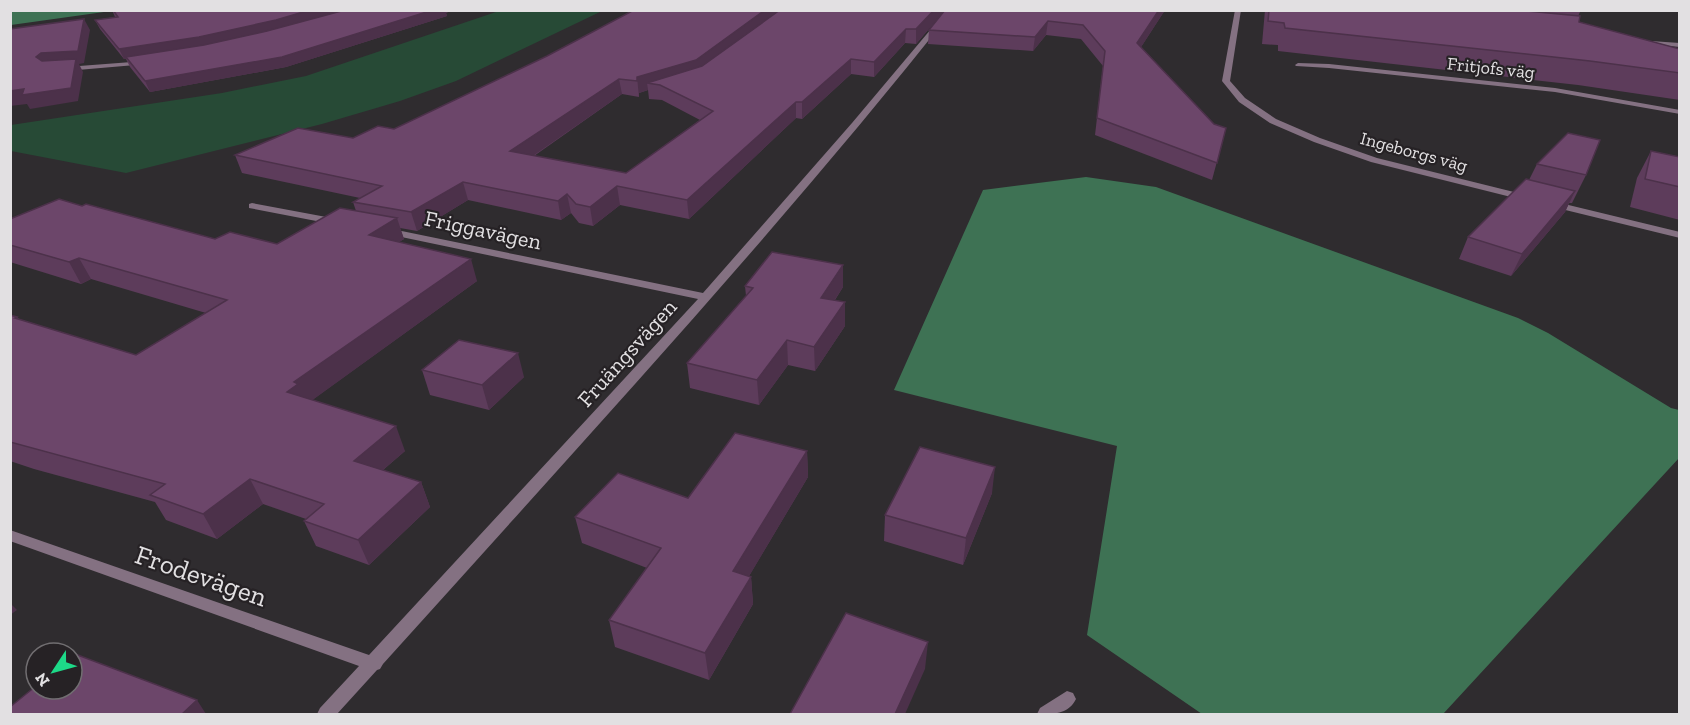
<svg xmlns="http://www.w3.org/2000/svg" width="1690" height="725" font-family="'Zilla Slab',serif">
  <rect width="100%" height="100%" fill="#2f2c2f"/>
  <path fill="#274a36" d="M499,11H602L456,81L400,101L322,124L126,173L11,151V125L222,93L306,76Z"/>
  <g fill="#3e7254">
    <path d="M11,10H111V11L11,25Z"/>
    <path d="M1086,177L1156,187L1518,318L1548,333L1671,408L1679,410V458L1443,714H1202L1087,635L1117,446L894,390L983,190Z"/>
  </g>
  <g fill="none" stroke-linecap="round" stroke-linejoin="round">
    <g fill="#847182" fill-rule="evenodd">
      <path d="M947,10H953C773,237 576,449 383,664L380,669L377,670L337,714H317L320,708L359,666L10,541V530L369,655L698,299L387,234L384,233V229L387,228L703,293L852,123Z"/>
      <path d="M1235,10H1241L1230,81L1245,98L1276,119L1320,138L1377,158L1530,196L1532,198L1527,201L1371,162L1314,142L1270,123L1239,102L1222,81Z"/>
      <path d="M1636,40L1680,43V47L1638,43L1636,42Z"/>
      <path d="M145,61L148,63L147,64L66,71L63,69L66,67Z"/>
      <path d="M1298,63L1329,64L1555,88L1680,110V114L1555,92L1329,68L1296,66L1295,65Z"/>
      <path d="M1552,201L1680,232V238L1549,206L1547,204Z"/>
      <path d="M252,203L337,219L342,222L337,225L249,208V204Z"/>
      <path d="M1067,691L1073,693L1076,699C1068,715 1053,714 1037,714L1040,708Z"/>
    </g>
  </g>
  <g fill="#5d3c5b" fill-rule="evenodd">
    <path d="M112,10H452L446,13L447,16L286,67L150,92L130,67L126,59H124L100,29L95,20L115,17Z"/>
    <path d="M634,10H945L916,44L905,43L874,77L851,74L802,119L796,118L689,219L620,205L593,226L579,223L571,213L561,220L468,200L417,231L400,228L404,239L399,242L477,281L312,400L405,451L383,470L421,482L430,507L369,565L316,546L304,521L306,519L263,504L217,539L166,520L155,502L34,469L10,461V315L17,317L19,319L136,355L206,313L91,279L81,284L10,262V219L215,239L277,244L356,211L353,202L360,198L242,173L235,155L353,138L394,129L547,56ZM648,90L649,99L662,100L700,120L626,173L534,156L622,94L639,97V93Z"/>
    <path d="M1165,10L1141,47L1214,124L1226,128L1212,180L1095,135L1103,66L1081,39L1046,35L1033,51L928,44L929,30Z"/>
    <path d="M1265,10H1581L1578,16L1579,22L1680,49V100L1578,85L1278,51V45L1262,44Z"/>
    <path d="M1651,151L1680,157V220L1630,207L1637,178Z"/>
    <path d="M1537,164L1586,175L1572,203H1569L1565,212L1511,276L1459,259L1468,237L1529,180Z"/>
    <path d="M843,265V287L835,300L845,326L815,371L788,365L759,405L690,388L687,363L746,296L745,286Z"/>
    <path d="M422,370L524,377L489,410L430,395Z"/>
    <path d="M807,451L808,477L749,576L751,577L753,604L709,680L615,647L609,620L647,568L582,543L575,517L688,498Z"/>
    <path d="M992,493L963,565L884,541L885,515Z"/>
  </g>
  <g fill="#4c314a">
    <path d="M310,10H346L279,29L203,47L124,59L119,49Z"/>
    <path d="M434,10H452L446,13L447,16L286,67L150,92L145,81Z"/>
    <path d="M765,10H785L697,75L660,85L647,83L648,90L639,93V97L637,77Z"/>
    <path d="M934,10H945L916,44V29Z"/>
    <path d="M1159,10H1165L1134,58L1137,43Z"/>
    <path d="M84,19L90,30L84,63L79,64L83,72L78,101L30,109L27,104L10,106V91L24,89L43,69L36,57Z"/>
    <path d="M1048,21L1046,35L1033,51L1035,37Z"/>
    <path d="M906,29L905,43L874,77V62Z"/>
    <path d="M851,59V74L802,119V102Z"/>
    <path d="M619,79L622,94L514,169L510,151Z"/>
    <path d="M796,102V118L689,219L687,200Z"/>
    <path d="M463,182L468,200L417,231L411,212Z"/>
    <path d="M617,186L620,205L593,226L590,207Z"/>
    <path d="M1575,191L1565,212L1511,276L1522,254Z"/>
    <path d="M567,194L571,213L561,220L558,201Z"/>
    <path d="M397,218L404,239L376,256L369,235Z"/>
    <path d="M79,258L91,279L81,284L69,262Z"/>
    <path d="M471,259L477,281L307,404L287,392L294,382Z"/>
    <path d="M843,265V287L821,321V298Z"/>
    <path d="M845,302V326L815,371L814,347Z"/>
    <path d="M787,340L788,365L759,405L757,380Z"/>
    <path d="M518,353L524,377L489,410L482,385Z"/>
    <path d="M396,426L405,451L364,486L354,461Z"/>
    <path d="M807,451L808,477L736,598L733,571Z"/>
    <path d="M995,467L992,493L963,565L966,538Z"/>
    <path d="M250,479L263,504L217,539L203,514Z"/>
    <path d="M421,482L430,507L369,565L358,540Z"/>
    <path d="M751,577L753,604L709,680L705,653Z"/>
    <path d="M10,603L17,610L10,615Z"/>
    <path d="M928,642L925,669L905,714H895Z"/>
    <path d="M197,700L206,714H182Z"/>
  </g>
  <g fill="#6c466a" stroke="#4c314a" stroke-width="1.5">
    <path d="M113,10H310L276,20L199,37L119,49L95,20L118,17Z"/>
    <path d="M345,10H433L282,57L145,81L126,57L204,45L267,31Z"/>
    <path d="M634,10H765L696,60L637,77V81L619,79L510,151L626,173L713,111L660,85L647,83L702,66L780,10H934L916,29H906L874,62L851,59L802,102H796L687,200L617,186L590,207L576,204L567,194L558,201L463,182L411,212L353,202L382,186L235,155L298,128L353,138L378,126L394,129L547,56Z"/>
    <path d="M945,10H1159L1137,43L1214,124L1226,128L1217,163L1097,118L1105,51L1083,25L1048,21L1035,37L929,30Z"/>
    <path d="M1269,10H1515L1580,16L1579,22L1680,49V73L1590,61L1285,28L1284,23L1268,21Z"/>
    <path d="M84,19L78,51L41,53L36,57L42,61L76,59L71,88L22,95L24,89L10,91V29Z"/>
    <path d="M1568,133L1600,140L1586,175L1537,164Z"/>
    <path d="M1651,151L1680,157V187L1645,179Z"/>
    <path d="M1526,179L1575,191L1522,254L1468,237Z"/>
    <path d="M59,199L82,206L86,204L215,239L230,232L277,244L340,208L397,218L369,235L471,259L294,382L298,384L287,392L396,426L354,461L421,482L358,540L304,521L324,504L250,479L203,514L150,495L165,484L10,442V315L17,317L15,318L136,355L227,300L79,258L69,262L10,245V219Z"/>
    <path d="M772,252L843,265L821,298L845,302L814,347L787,340L757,380L687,363L753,288L745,286Z"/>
    <path d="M459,340L518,353L482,385L422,370Z"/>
    <path d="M735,433L807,451L733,571L751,577L705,653L609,620L661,548L575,517L618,473L688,498Z"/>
    <path d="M920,447L995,467L966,538L885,515Z"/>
    <path d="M846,613L928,642L895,714H790Z"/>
    <path d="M75,654L197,700L182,714H10V707L36,686V689H72V656Z"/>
  </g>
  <g text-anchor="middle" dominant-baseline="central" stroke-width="4.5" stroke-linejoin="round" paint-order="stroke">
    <g font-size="18" fill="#e2e0e2" stroke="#262225">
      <text transform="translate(1491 68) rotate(6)">Fritjofs väg</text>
      <text transform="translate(1414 152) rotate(15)">Ingeborgs väg</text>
    </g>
    <g font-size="22" fill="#e2e0e2" stroke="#262225">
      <text transform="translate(483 230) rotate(12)">Friggavägen</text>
      <text transform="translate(627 353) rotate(-48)">Fruängsvägen</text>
    </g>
    <g font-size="27" fill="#e2e0e2" stroke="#262225">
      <text transform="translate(201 576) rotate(19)">Frodevägen</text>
    </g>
  </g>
  <rect width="1690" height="725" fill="none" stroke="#e2e0e2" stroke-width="24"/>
  <g transform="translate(54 671) rotate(234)"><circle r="28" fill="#262225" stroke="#716e71" stroke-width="1.5"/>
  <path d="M0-4.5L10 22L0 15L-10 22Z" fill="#1dd988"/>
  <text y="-9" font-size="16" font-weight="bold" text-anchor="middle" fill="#e2e0e2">N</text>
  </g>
</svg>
